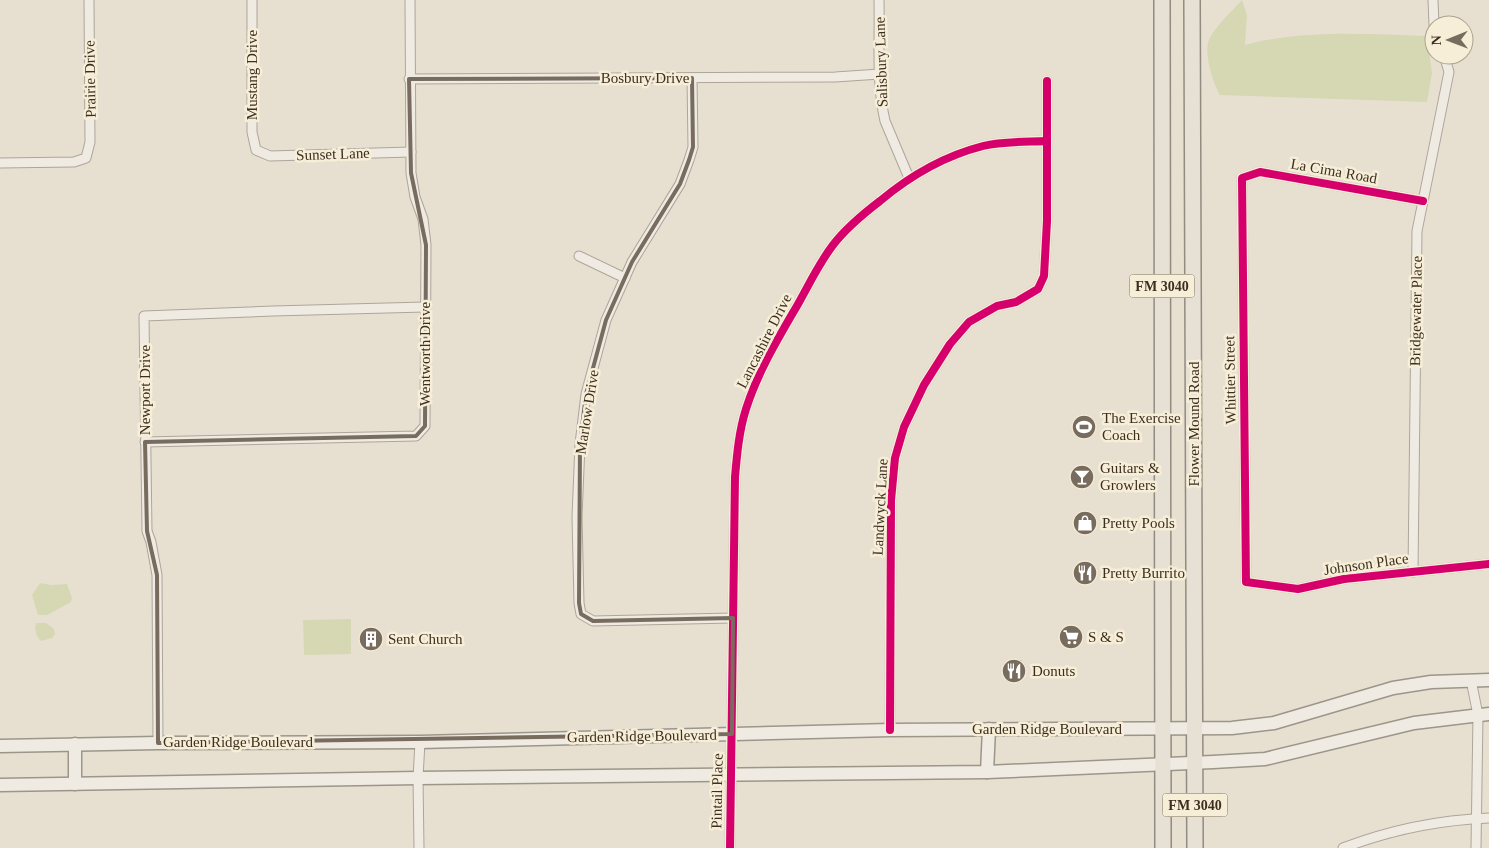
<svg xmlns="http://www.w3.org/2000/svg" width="1489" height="848" font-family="Georgia,serif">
  <rect width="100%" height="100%" fill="#e7e0d1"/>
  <g fill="#d6d7b3">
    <path d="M1242,0L1247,15L1245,45C1304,29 1367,34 1427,36L1432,73L1427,102L1220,95C1213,83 1205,57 1208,43C1212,29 1232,11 1242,0Z"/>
    <path d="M40,583L51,585L67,584L72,598L71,602L47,615H38L32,595Z"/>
    <path d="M351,619V654L304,655L303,620Z"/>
    <path d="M36,623H46L54,629L55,634L52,638L41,641C36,636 34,630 36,623Z"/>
  </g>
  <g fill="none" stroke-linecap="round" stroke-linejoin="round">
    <g stroke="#ada599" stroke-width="11">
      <g id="minor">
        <path d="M252,0V132L256,150L270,156L411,152"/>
        <path d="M879,0C880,40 876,82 885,121L909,178"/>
        <path d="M1433,0L1434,25"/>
        <path d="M692,78L693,147L689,160L680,184L632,262L606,320L586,394L580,444L577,517L579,603L581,614L593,621L733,618"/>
        <path d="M409,79L835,77L880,74"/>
        <path d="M0,163L74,162L86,158L90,142L89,0"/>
        <path d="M1423,201L1260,172L1242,178L1246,582L1298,589L1344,579L1489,564"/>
        <path d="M579,256L625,278"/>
        <path d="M145,442L416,436L425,426L426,245L423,219L415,197L411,173L410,0"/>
        <path d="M1413,572L1417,231L1449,72L1444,55"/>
        <path d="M1471,680L1478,715L1476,848"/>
        <path d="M890,730L891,500L895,458L904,427L915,404L924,385L950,344L969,322L997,306L1016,302L1038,289L1044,276L1047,221V81"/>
        <path d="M158,743L157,575L151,542L147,531L144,316L273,311L425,307"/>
        <path d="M419,848L418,778L420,742"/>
        <path d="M730,848L735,477C737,454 739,431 746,409C757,374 776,342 794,311C807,289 817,266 833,245C846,228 863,214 880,201C911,175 944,156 983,146C1004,141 1026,142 1047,141"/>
        <path d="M1343,848C1390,830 1439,820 1489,818"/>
      </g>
    </g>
    <g stroke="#9c958a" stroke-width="15">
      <g id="secondary">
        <path d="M0,746L158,743L420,742L890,730L1232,728L1274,723L1393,688L1431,682L1489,680"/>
        <path d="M987,772L989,729"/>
        <path d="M75,784V744"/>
        <path d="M0,785L418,778L987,772L1213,762L1265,759L1414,723L1489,714"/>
      </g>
    </g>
    <g stroke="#928b80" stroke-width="18">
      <g id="primary">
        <path d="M1162,0L1163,848"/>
        <path d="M1192,0L1195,848"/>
      </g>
    </g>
    <use href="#minor" stroke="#efebe3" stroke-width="9"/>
    <use href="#secondary" stroke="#efebe3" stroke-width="12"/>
    <use href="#primary" stroke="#e6e1d4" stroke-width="15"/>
    <g stroke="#f7eed8" stroke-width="11">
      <g id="cycleway">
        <path d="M1423,201L1260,172L1242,178L1246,582L1298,589L1344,579L1489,564"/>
        <path d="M890,730L891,500L895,458L904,427L915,404L924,385L950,344L969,322L997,306L1016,302L1038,289L1044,276L1047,221V81"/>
        <path d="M730,848L735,477C737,454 739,431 746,409C757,374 776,342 794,311C807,289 817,266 833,245C846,228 863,214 880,201C911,175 944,156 983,146C1004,141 1026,142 1047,141"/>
      </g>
    </g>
    <use href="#cycleway" stroke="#d6006c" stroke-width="8"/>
  </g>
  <path fill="none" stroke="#786c5e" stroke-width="4" stroke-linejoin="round" d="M692,78L693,147L689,160L680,184L632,262L606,320L586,394L580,444L579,603L581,614L593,621L733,618L732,734L158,743L157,575L147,531L145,442L416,436L425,426L426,245L411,173L409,79Z"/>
  <defs>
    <g id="stadium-disc" transform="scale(1.25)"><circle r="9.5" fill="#786c5e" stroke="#f7eed8"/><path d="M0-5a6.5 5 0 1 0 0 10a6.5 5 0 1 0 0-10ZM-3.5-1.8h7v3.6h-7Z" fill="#fff"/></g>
    <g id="bar-disc" transform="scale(1.25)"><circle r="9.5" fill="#786c5e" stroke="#f7eed8"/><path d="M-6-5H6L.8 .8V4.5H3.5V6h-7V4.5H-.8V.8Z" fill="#fff"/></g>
    <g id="shop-disc" transform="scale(1.25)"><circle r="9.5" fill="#786c5e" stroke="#f7eed8"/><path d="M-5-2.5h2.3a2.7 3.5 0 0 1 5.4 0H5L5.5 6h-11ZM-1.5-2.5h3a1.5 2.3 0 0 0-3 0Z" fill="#fff"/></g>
    <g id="restaurant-disc" transform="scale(1.25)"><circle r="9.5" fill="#786c5e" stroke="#f7eed8"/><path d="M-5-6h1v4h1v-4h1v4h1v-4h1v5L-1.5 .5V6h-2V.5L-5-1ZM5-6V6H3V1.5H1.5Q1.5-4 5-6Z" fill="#fff"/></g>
    <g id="supermarket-disc" transform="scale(1.25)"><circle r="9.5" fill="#786c5e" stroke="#f7eed8"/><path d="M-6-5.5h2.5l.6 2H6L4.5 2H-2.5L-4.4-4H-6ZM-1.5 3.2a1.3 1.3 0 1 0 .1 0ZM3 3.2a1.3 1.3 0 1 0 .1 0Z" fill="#fff"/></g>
    <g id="building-disc" transform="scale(1.25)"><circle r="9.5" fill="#786c5e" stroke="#f7eed8"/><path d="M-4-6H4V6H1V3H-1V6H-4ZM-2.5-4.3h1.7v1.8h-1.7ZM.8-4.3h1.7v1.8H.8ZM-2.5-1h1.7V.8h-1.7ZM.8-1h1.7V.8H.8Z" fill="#fff"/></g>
  </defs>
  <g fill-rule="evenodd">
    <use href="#stadium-disc" x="1084" y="427"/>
    <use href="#bar-disc" x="1082" y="477"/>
    <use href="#shop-disc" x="1085" y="523"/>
    <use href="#restaurant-disc" x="1085" y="573"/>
    <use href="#supermarket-disc" x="1071" y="637"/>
    <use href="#building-disc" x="371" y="639"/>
    <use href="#restaurant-disc" x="1014" y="671"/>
  </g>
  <g text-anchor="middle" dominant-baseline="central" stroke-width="5" stroke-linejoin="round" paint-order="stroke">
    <g fill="#f7eed8" stroke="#756857" stroke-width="1">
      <rect x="1129.5" y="274.5" width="65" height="23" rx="4"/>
      <rect x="1162.5" y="793.5" width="65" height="23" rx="4"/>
    </g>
    <g font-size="14" font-weight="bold" fill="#3d2e20">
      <text x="1162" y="286">FM 3040</text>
      <text x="1195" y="805">FM 3040</text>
    </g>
    <g font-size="15" fill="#3d2e20" stroke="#f7eed8">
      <text transform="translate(881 62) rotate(-92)">Salisbury Lane</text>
      <text transform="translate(252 75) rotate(-90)">Mustang Drive</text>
      <text x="645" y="78">Bosbury Drive</text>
      <text transform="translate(90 79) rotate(-91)">Prairie Drive</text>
      <text transform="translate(333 154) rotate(-2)">Sunset Lane</text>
      <text transform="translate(1334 171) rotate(10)">La Cima Road</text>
      <text transform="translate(1416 311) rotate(-89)">Bridgewater Place</text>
      <text transform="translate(764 341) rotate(-63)">Lancashire Drive</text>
      <text transform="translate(425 354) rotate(-90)">Wentworth Drive</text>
      <text transform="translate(1230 380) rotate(-91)">Whittier Street</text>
      <text transform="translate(145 390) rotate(-90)">Newport Drive</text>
      <text transform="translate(587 412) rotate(-81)">Marlow Drive</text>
      <text transform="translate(1194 424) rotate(-90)">Flower Mound Road</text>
      <text transform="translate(880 507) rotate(-87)">Landwyck Lane</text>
      <text transform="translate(1366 564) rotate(-8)">Johnson Place</text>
      <text x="1047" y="729">Garden Ridge Boulevard</text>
      <text transform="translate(642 736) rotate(-1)">Garden Ridge Boulevard</text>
      <text x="238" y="742">Garden Ridge Boulevard</text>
      <text transform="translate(717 791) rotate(-89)">Pintail Place</text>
    </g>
    <g font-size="15" fill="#3d2e20" stroke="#f7eed8" text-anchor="start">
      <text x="1102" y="418">The Exercise<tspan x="1102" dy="17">Coach</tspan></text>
      <text x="1100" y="468">Guitars &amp;<tspan x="1100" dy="17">Growlers</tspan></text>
      <text x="1102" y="523">Pretty Pools</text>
      <text x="1102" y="573">Pretty Burrito</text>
      <text x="1088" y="637">S &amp; S</text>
      <text x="388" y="639">Sent Church</text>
      <text x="1032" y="671">Donuts</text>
    </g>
  </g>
  <g transform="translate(1449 40) rotate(269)"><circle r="24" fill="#f7eed8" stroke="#ada18e"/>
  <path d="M0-4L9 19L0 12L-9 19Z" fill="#786c5e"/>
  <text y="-8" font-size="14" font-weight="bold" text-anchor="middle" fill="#3d2e20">N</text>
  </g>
</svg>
